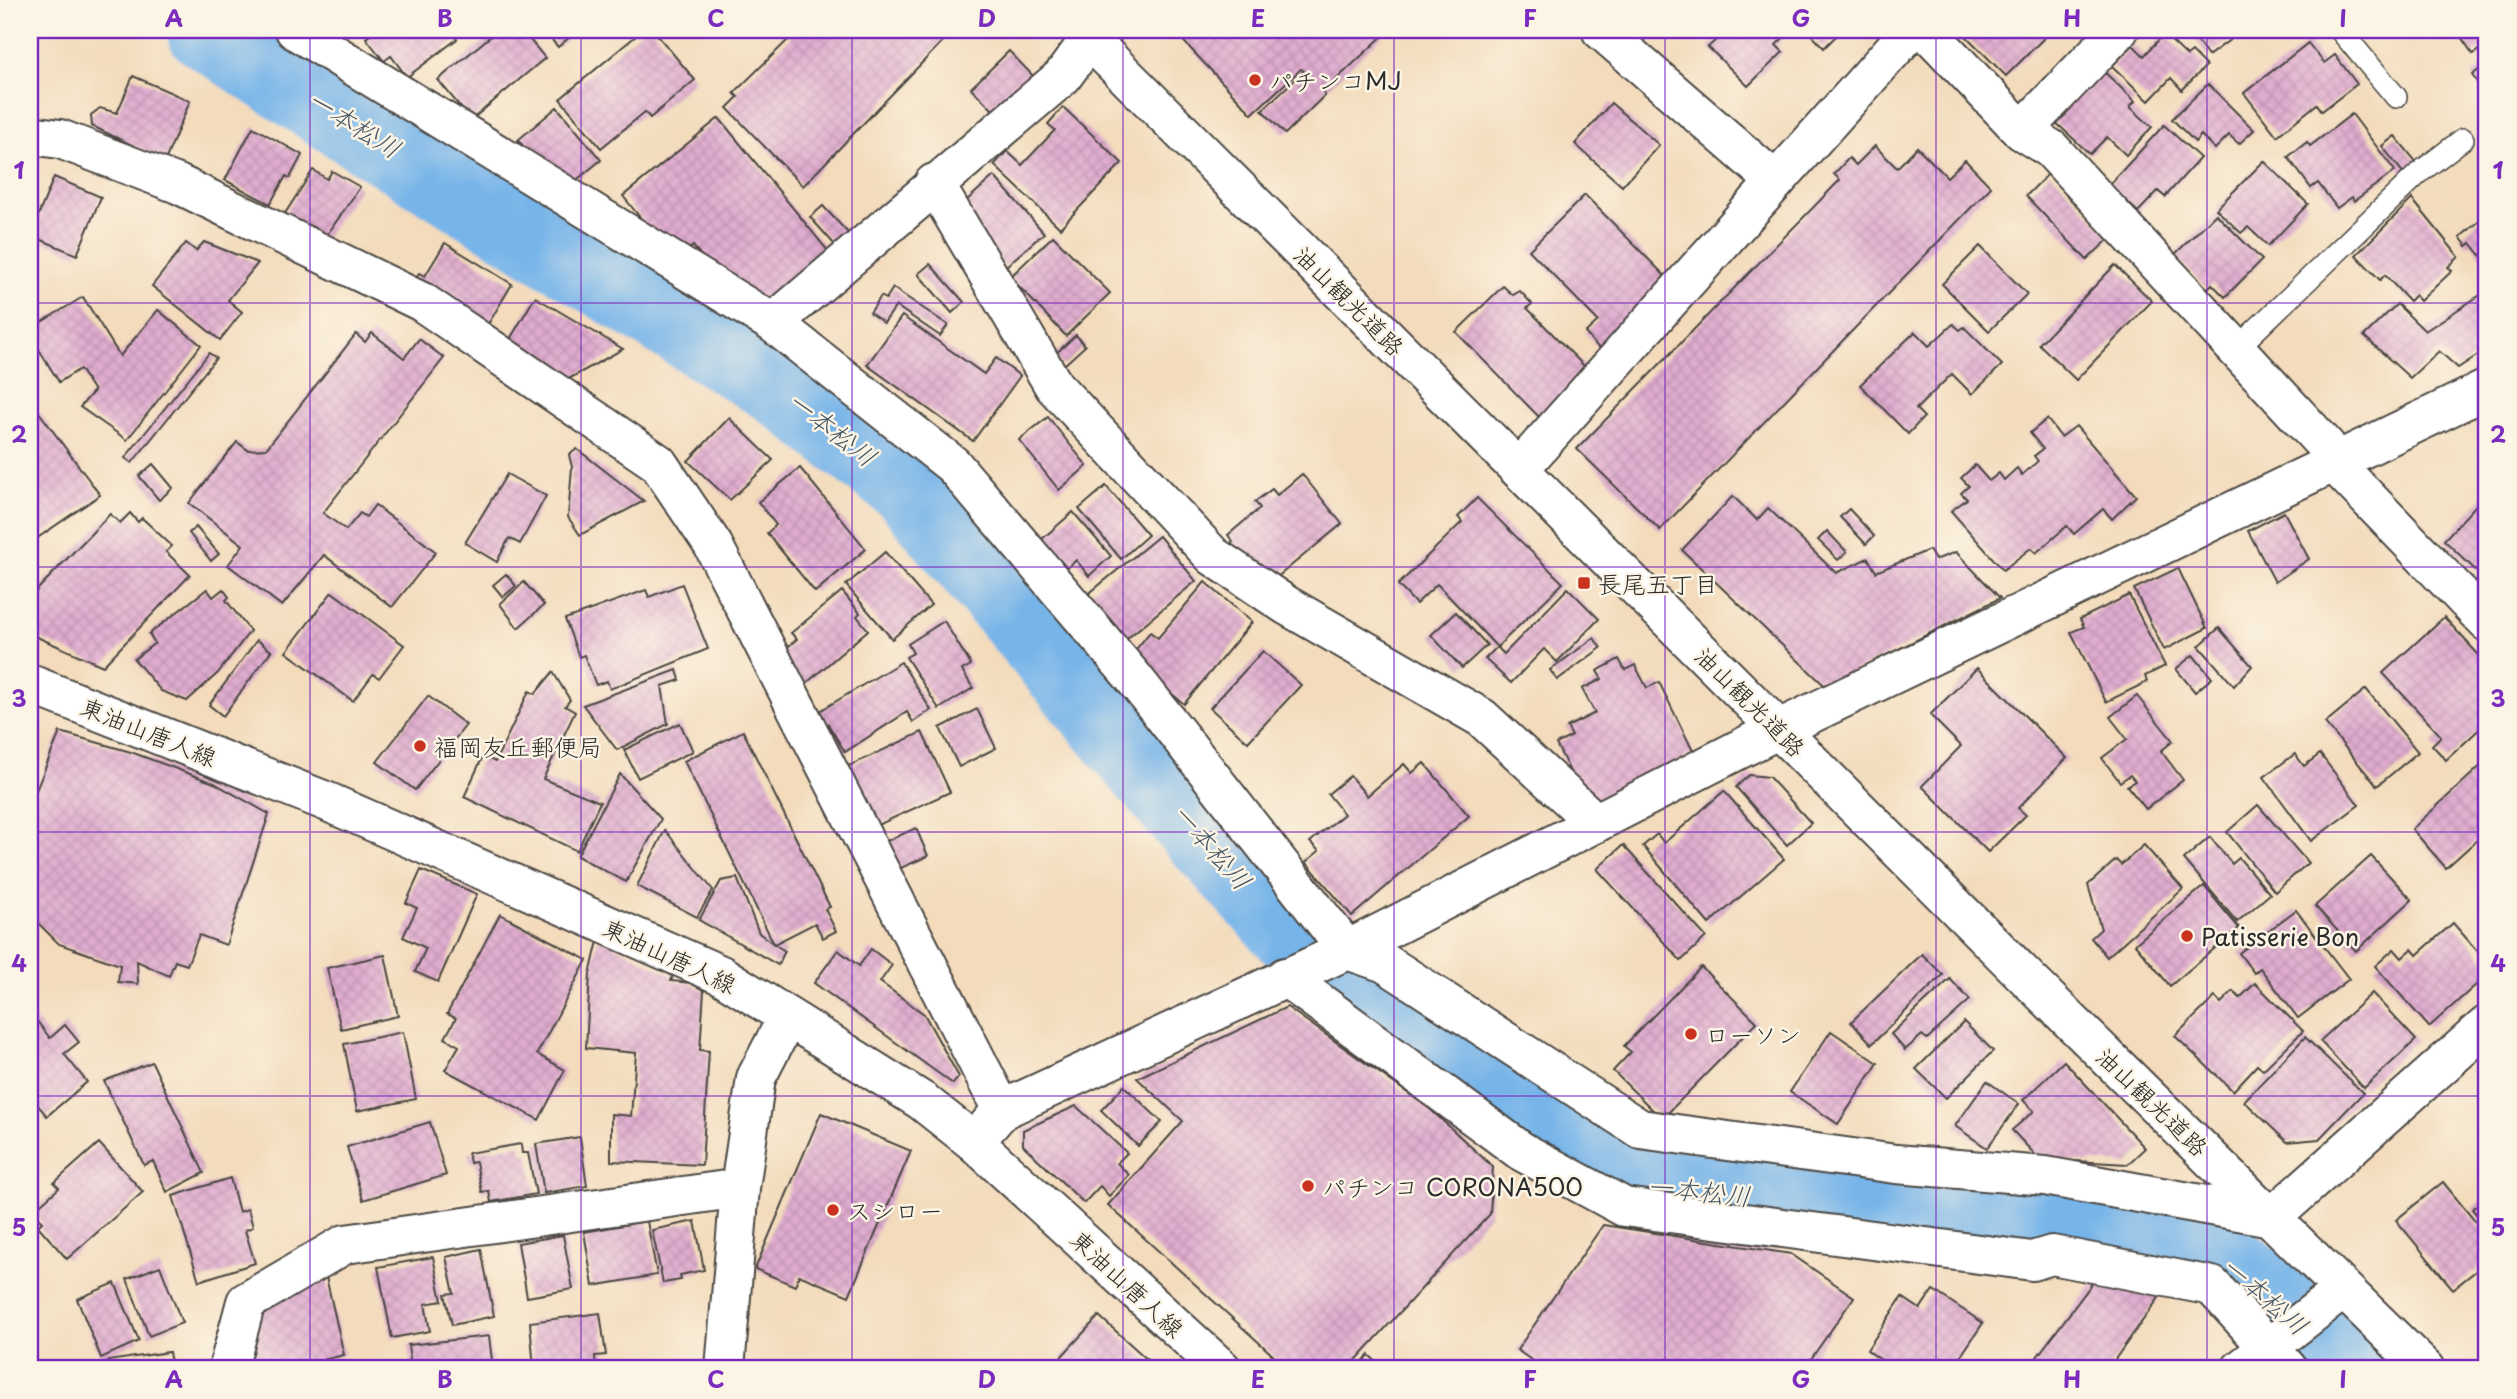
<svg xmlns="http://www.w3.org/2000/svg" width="2517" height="1399" font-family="'Playpen Sans','Klee One',sans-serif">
  <defs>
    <pattern id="building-cross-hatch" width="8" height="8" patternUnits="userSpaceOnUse" patternTransform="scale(1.75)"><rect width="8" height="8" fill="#e0accf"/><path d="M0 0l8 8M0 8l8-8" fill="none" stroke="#c094b2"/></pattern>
  </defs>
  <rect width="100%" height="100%" fill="#fcf5e5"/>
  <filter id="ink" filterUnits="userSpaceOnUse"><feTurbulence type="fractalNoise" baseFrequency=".0143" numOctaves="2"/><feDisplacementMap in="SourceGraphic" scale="14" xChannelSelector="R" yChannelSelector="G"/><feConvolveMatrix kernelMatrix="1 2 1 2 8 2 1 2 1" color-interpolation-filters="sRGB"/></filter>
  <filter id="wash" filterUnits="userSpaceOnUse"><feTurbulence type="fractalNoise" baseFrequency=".00686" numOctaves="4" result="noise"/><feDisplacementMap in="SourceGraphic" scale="28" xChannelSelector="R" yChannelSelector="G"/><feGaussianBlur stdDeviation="1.57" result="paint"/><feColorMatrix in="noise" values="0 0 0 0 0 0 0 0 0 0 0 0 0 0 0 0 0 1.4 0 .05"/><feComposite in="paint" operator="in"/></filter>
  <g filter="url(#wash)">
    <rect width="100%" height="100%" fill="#f3dbbc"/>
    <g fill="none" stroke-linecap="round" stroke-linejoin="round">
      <path stroke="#76b4e9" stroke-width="79" d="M206,30L355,127L779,386L909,487L1198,831L1295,937L1435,1060L1630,1183L1912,1213L2133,1229L2217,1251L2268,1293L2351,1369"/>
    </g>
    <g id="blocks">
      <g fill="url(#building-cross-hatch)">
        <path d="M376,30H450L457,39L407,77L391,56L384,61L366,38Z"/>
        <path d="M498,30H522L545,58L471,120L438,80Z"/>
        <path d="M543,30H578L558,47Z"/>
        <path d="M643,30H653L695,80L650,118L645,112L601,148L560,99Z"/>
        <path d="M792,30H947L946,38L803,186L727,108L738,97L734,93L791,37L788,34Z"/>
        <path d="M1173,30H1389L1323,92L1325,95L1285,134L1262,110L1304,71L1301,69L1252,114Z"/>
        <path d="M1710,30H1791L1776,45L1783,52L1748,86L1708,47L1716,40L1708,32Z"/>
        <path d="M1807,30H1842L1824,48Z"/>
        <path d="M1969,30H2052L2006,76L1964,34Z"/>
        <path d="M2189,30H2243L2208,56Z"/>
        <path d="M2456,30H2487V44L2473,54Z"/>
        <path d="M2164,34L2187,56L2192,52L2206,66L2182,90L2171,78L2149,101L2112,66L2133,45L2144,56Z"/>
        <path d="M2308,43L2324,63L2335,55L2357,84L2322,111L2317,104L2277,136L2244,93Z"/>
        <path d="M1009,51L1037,80L1000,117L971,88Z"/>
        <path d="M2487,64V96L2472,75Z"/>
        <path d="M2100,68L2135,101L2130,107L2152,127L2126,155L2107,137L2090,154L2053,120Z"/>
        <path d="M133,76L190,101L165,161L92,126L91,115L100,108L117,113Z"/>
        <path d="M2208,84L2254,130L2239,144L2229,135L2215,149L2201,135L2195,142L2172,119Z"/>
        <path d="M1611,103L1659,145L1622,186L1575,144Z"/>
        <path d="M557,107L601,160L568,187L547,174L518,140Z"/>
        <path d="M1063,107L1122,163L1060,228L994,165L1007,151L1022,165L1055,130L1048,124Z"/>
        <path d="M2352,114L2395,171L2354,201L2352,197L2337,208L2318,183L2311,188L2288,157L2307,142L2310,146Z"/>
        <path d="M719,118L829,252L762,307L725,285L693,246L675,261L623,196Z"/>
        <path d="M2164,125L2200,158L2165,197L2158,191L2138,212L2109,185Z"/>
        <path d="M253,127L302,155L290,178L286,176L270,204L225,180Z"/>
        <path d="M2395,136L2418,164L2405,175L2382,146Z"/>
        <path d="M1875,146L1897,168L1917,147L1947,177L1965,160L1991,187L1660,530L1577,449L1840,180L1834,174L1849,158L1856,165Z"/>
        <path d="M2264,161L2308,204L2268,246L2248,227L2241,233L2216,209Z"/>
        <path d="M313,170L327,179L332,171L360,187L320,245L284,215Z"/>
        <path d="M2050,172L2111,237L2087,260L2026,196Z"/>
        <path d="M994,176L1044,233L1005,267L956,210Z"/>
        <path d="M54,177L101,197L77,255L30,235Z"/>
        <path d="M1585,195L1675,286L1605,355L1585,333L1598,321L1529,250Z"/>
        <path d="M2412,199L2459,257L2448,267L2452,271L2420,301L2415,295L2409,301L2385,275L2380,280L2356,255Z"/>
        <path d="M823,206L848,233L835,245L810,217Z"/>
        <path d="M2216,214L2262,260L2225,297L2212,284L2207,289L2174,255Z"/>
        <path d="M2487,215V263L2471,243L2467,246L2460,237Z"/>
        <path d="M1053,236L1110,293L1066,336L1010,277Z"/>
        <path d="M204,242L258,263L228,300L242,312L220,340L152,286L186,243L196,251Z"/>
        <path d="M445,243L512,284L487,326L410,289L419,273L425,276Z"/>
        <path d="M1980,246L2027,294L1989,331L1942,284Z"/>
        <path d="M930,264L964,302L952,313L918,274Z"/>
        <path d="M2115,265L2152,301L2076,380L2039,344Z"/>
        <path d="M1503,286L1513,295L1520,291L1532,304L1527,308L1590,372L1542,420L1456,332Z"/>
        <path d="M893,288L948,325L940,336L896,306L884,323L870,313L881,296L886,299Z"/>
        <path d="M2485,292L2487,349L2458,368L2439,351L2410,378L2364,336L2397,304L2425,331Z"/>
        <path d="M83,297L120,356L158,310L201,345L127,440L80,407L94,391L80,369L59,382L30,335V329Z"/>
        <path d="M535,297L623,349L565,381L506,346Z"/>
        <path d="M902,316L984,374L996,358L1020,376L973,441L867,365Z"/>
        <path d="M1953,324L1960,330L1964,327L2002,365L1972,394L1952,374L1916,409L1924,417L1908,434L1860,385L1915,332L1929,346Z"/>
        <path d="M372,333L404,358L419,339L444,358L323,513L346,530L360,513L366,517L375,505L436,552L392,607L324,555L282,606L228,565L243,545L189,503L237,442L248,450L266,449L356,334L365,342Z"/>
        <path d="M1076,335L1085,346L1063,366L1054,355Z"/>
        <path d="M209,353L216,358L132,463L125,458Z"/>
        <path d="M30,400L100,495L30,543Z"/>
        <path d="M1048,417L1087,466L1059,490L1019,440Z"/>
        <path d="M729,418L773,460L730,500L688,461Z"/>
        <path d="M2047,419L2061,437L2076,426L2136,496L2112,519L2103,509L2074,534L2067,526L2036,553L2031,548L2003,570L1951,511L1967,499L1961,493L1969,486L1961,478L1975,465L1989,481L1999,473L2004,480L2017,468L2022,475L2038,461L2034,456L2043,449L2030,433Z"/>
        <path d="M577,449L644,501L580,535L568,517L572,467L569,455Z"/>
        <path d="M153,464L173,488L159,500L139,476Z"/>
        <path d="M800,468L866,549L815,592L767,533L776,525L758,502Z"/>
        <path d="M507,474L546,496L520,544L509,538L497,562L465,543Z"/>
        <path d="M1302,474L1342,524L1265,587L1221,551L1233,542L1228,535L1260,508L1255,502L1272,489L1277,495Z"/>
        <path d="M1106,486L1148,535L1121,559L1079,509Z"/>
        <path d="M2487,493V577L2485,579L2444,540Z"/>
        <path d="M1733,496L1757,520L1768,508L1836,573L1868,558L1876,572L1929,550L1935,560L1956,552L2000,598L1825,686L1682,550Z"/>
        <path d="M1477,498L1563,583L1497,647L1437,584L1416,604L1398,585L1462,522L1458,517Z"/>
        <path d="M1849,509L1874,536L1866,544L1840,517Z"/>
        <path d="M1073,512L1111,556L1089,576L1076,560L1059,576L1034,546Z"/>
        <path d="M2284,512L2309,559L2275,582L2248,531Z"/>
        <path d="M130,513L138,522L142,518L172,546L166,552L190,575L103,666L30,634V601L38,589L110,514L120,523Z"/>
        <path d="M196,527L219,554L211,561L189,533Z"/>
        <path d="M1827,531L1847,552L1838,560L1818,540Z"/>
        <path d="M1159,536L1196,581L1124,641L1086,596Z"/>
        <path d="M885,552L931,605L892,639L846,585Z"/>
        <path d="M2178,568L2207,628L2164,650L2134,589Z"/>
        <path d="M506,574L516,586L503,597L493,585Z"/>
        <path d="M524,582L544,605L518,628L500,604Z"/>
        <path d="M1205,582L1252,622L1184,704L1138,665L1134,652L1150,632L1158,638Z"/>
        <path d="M682,584L708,649L610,689L607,681L596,685L584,655L579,657L565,619L646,590L649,597Z"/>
        <path d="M1568,588L1599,619L1557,662L1544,649L1511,683L1485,659L1497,647L1504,654Z"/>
        <path d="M207,589L213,597L223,589L229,597L226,600L250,631L218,673L187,701L161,691L134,659L155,643L149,634Z"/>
        <path d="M842,591L860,613L857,616L868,630L802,687L776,657L797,639L791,633Z"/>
        <path d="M332,592L404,645L379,678L373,674L353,701L286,652Z"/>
        <path d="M2129,595L2165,666L2145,676L2147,682L2106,702L2071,632L2084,627L2080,619Z"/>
        <path d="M1456,612L1487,645L1462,668L1431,635Z"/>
        <path d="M2444,617L2487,664V722L2446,760L2432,745L2441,736L2383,673Z"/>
        <path d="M944,621L971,665L962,670L973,688L939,709L906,657L913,653L908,644Z"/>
        <path d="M2219,628L2252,666L2234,686L2199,646Z"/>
        <path d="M1594,638L1601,648L1557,680L1550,670Z"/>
        <path d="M257,640L271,651L223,716L209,705Z"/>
        <path d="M1263,651L1301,685L1248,742L1210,708Z"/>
        <path d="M2193,655L2212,678L2195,692L2176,669Z"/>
        <path d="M1619,659L1625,670L1635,665L1647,688L1659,682L1694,753L1591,805L1584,799L1556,744L1572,736L1567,727L1595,713L1582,689L1602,679L1597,671Z"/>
        <path d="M901,662L931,710L913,722L907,712L845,752L828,724L819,730L810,717Z"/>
        <path d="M1977,668L2067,758L2018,808L2026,815L1988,852L1922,786L1961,746L1930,715Z"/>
        <path d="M677,670L680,680L662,686L668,724L617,750L583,705Z"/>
        <path d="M553,672L570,700L565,706L575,712L543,779L600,802L577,851L464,797L483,756L495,762L529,691L535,694Z"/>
        <path d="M2366,689L2418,752L2377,786L2325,723Z"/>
        <path d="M428,696L466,725L415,790L377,762Z"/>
        <path d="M2137,696L2173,741L2161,751L2183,780L2146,809L2127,786L2135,781L2130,775L2120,782L2102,758L2127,739L2110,717Z"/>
        <path d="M977,709L996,748L959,767L940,728Z"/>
        <path d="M680,723L693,751L638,778L624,750Z"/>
        <path d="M743,731L830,907L825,909L836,931L823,938L815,923L774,944L785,951L778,965L699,920L721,881L737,878L759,933L774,944L684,761Z"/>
        <path d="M60,732L131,752L214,783L269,814L226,945L199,935L187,965L175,961L169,976L137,961L138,984L118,982L120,965L59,944L30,915V805Z"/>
        <path d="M922,732L950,792L865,831L838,771Z"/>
        <path d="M2295,754L2304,766L2320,754L2359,805L2311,841L2264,777Z"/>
        <path d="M2487,760V831L2446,868L2412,829Z"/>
        <path d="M1424,763L1469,816L1352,916L1306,862L1319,851L1310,842L1344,814L1328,794L1350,776L1367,796L1404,764L1412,773Z"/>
        <path d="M620,774L661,819L626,882L577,856Z"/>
        <path d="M1749,775L1769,777L1811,823L1787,845L1736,787Z"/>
        <path d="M1724,791L1784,859L1709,924L1643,846L1657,834L1664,843Z"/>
        <path d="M2258,805L2308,863L2275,892L2227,832Z"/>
        <path d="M916,828L928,856L885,875L873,847Z"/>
        <path d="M665,830L713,890L697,917L637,886Z"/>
        <path d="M2210,837L2232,864L2239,858L2270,894L2237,922L2184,859Z"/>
        <path d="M1623,845L1706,937L1681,961L1597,869Z"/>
        <path d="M2144,845L2183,889L2107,957L2091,938L2101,929L2088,885L2116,860L2121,865Z"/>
        <path d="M2371,856L2412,900L2356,951L2315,906Z"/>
        <path d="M421,870L477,894L438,982L415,972L426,948L403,937L417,908L406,903Z"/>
        <path d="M2204,886L2239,928L2170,986L2135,944Z"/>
        <path d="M2296,910L2349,979L2298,1018L2260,968L2254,973L2239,953Z"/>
        <path d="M500,914L587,960L537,1054L565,1070L539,1120L445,1070L459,1046L445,1038L456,1018L447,1014Z"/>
        <path d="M2453,923L2487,962V975L2429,1027L2375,966L2394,949L2402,958L2412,949L2417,955Z"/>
        <path d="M599,937L673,976L671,981L691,983L704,990L700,1050L709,1051L702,1165L611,1161V1114L631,1116L636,1053L586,1048L590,974Z"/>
        <path d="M871,949L892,965L880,982L924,1014L959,1077L953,1084L814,983L838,950L859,966Z"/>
        <path d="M1922,954L1943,975L1872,1044L1851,1022Z"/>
        <path d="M385,955L398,1016L341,1029L327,968Z"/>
        <path d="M1701,967L1757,1022L1662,1119L1613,1071L1631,1052L1624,1046Z"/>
        <path d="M1950,979L1970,1000L1927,1039L1922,1035L1905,1050L1891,1034Z"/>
        <path d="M2255,983L2303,1031L2263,1070L2257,1065L2233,1091L2175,1036L2215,997L2221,1003L2233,991L2240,998Z"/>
        <path d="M2372,993L2416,1040L2364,1088L2320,1041Z"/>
        <path d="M1287,1007L1430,1109L1493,1167L1490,1214L1348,1369H1288L1108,1205L1183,1121L1137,1078Z"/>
        <path d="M30,1012L50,1038L65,1025L79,1042L64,1054L87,1082L47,1116L30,1096Z"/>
        <path d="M1964,1022L1993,1051L1946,1098L1916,1069Z"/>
        <path d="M1831,1031L1878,1063L1838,1124L1790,1092Z"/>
        <path d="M403,1032L416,1099L357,1111L344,1044Z"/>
        <path d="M2305,1037L2363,1093L2319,1139L2287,1142L2244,1101Z"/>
        <path d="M2064,1061L2145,1148L2128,1164L2039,1159L2012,1130L2034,1111L2023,1100Z"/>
        <path d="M152,1062L204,1173L167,1192L153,1161L144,1165L104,1081Z"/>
        <path d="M1987,1081L2019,1104L1987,1148L1955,1126Z"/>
        <path d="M1124,1086L1162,1122L1138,1146L1101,1110Z"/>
        <path d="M1076,1106L1127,1153L1117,1163L1129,1175L1109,1196L1100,1186L1084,1203L1023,1145V1130Z"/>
        <path d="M821,1113L911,1151L849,1296L799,1275L795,1286L755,1269Z"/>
        <path d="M430,1122L446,1175L363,1200L347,1147Z"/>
        <path d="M580,1137L587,1186L544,1193L536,1144Z"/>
        <path d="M99,1143L143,1192L67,1259L38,1226L42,1222L32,1212L59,1188L54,1183Z"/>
        <path d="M521,1144L522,1153H528L536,1194L491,1202L489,1191L482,1192L476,1162L470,1163L468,1153Z"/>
        <path d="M230,1178L239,1212L248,1209L253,1227L245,1230L255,1263L199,1281L173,1196Z"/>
        <path d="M2443,1182L2487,1236V1262L2453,1289L2396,1220Z"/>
        <path d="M2487,1196V1227L2472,1209Z"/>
        <path d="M647,1221L657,1275L593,1286L584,1232Z"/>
        <path d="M695,1221L704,1270L680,1275L681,1280L663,1283L652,1230Z"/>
        <path d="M1603,1225L1791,1254L1854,1297L1804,1369H1529L1534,1362L1517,1350Z"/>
        <path d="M563,1235L573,1289L527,1297L518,1243Z"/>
        <path d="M481,1249L494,1316L452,1325L445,1294L454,1293L446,1257Z"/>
        <path d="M433,1257L442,1301L425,1304L430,1331L392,1338L378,1267Z"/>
        <path d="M160,1266L182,1323L149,1336L127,1279Z"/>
        <path d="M2100,1273L2163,1292L2108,1369H2028Z"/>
        <path d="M326,1277L344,1355L284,1369H238L254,1320L286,1293Z"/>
        <path d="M115,1283L139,1341L101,1358L77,1299Z"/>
        <path d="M1933,1290L1983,1323L1952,1369H1874L1881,1360L1867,1350L1902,1297L1920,1309Z"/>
        <path d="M600,1313L606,1355L595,1356L596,1369H534L530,1322Z"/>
        <path d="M1099,1316L1158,1369H1075L1061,1357Z"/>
        <path d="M489,1336L493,1369H411L408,1345Z"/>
        <path d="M169,1352L172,1369H109L108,1361Z"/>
        <path d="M1369,1355L1384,1369H1356Z"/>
      </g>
    </g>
  </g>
  <g filter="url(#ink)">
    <use href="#blocks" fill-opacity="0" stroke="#494541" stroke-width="2"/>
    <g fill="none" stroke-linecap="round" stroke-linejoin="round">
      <g stroke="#494541" stroke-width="24">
        <g id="service">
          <path d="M2340,30L2396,97"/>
          <path d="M2236,349L2419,173L2463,139"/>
        </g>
      </g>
      <g stroke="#494541" stroke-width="42">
        <g id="minor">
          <path d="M295,30L773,323L953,465L1133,677L1347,950L1385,963L1640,1129L1896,1164L2045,1176L2272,1217L2487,1025"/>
          <path d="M1601,30L1775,181"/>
          <path d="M1926,30L2022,131L2119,30"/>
          <path d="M2022,131L2051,149L2326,446L2335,464L2487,622"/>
          <path d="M30,135L60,139L178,184L422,302L658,463L713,545L1002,1110"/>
          <path d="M934,183L1054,386L1213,556L1286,605L1482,718L1596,823"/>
          <path d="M773,323L1062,77L1090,39"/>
          <path d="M1519,469L1911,30"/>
          <path d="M1285,977L1521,1151L1624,1207L2032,1261L2052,1255L2212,1286L2288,1369"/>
          <path d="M974,1142L1002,1110L1347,950L1779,729L2487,389"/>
          <path d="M228,1369L246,1302L345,1244L740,1188"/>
        </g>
      </g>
      <g stroke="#494541" stroke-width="42">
        <g id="tertiary">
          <path d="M1080,30L2031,982L2425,1369"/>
          <path d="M725,1369L740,1188L756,1078L787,1018"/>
          <path d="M2241,1369L2331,1299"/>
        </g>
      </g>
      <g stroke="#494541" stroke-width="42">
        <path id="secondary" d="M30,684L328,802L721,975L922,1101L974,1142L1222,1369"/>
      </g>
      <use href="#service" stroke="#fff" stroke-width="21"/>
      <use href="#minor" stroke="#fff" stroke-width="38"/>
      <use href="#tertiary" stroke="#fff" stroke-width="38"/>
      <use href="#secondary" stroke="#fff" stroke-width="38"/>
    </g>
  </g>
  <path fill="none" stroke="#7b2cbf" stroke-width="2" stroke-opacity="0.55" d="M310,30V1369M581,30V1369M852,30V1369M1123,30V1369M1394,30V1369M1665,30V1369M1936,30V1369M2207,30V1369M30,303H2487M30,567H2487M30,832H2487M30,1096H2487"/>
  <g fill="#c8321e" stroke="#fcf5e5" stroke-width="2.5">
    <circle cx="1255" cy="80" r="7"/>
    <rect x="1577" y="576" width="14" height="14" rx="3.5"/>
    <circle cx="420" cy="746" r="7"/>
    <circle cx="2187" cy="936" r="7"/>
    <circle cx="1691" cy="1034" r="7"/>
    <circle cx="1308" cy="1186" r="7"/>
    <circle cx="833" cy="1210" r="7"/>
  </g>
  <g text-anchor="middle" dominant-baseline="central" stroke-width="5" stroke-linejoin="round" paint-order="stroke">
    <g font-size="24" fill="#2b2b2b" stroke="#fcf5e5" text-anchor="start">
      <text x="1269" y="80">パチンコMJ</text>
      <text x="1598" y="583">長尾五丁目</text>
      <text x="434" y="746">福岡友丘郵便局</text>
      <text x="2201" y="936">Patisserie Bon</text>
      <text x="1705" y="1034">ローソン</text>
      <text x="1322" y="1186">パチンコ CORONA500</text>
      <text x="847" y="1210">スシロー</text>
    </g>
    <g font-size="24" fill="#2b2b2b" stroke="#fcf5e5">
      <text transform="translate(1350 300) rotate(45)">油山観光道路</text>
      <text transform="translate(1751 701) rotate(45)">油山観光道路</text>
      <text transform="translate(149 731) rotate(22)">東油山唐人線</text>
      <text transform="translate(670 955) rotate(25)">東油山唐人線</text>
      <text transform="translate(2153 1101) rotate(44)">油山観光道路</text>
      <text transform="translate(1128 1283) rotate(43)">東油山唐人線</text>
    </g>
    <g font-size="26" font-style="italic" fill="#425464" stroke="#fcf5e5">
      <text transform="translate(355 123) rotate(32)">一本松川</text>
      <text transform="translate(833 428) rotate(38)">一本松川</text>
      <text transform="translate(1213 846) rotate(49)">一本松川</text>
      <text transform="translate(1699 1190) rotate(6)">一本松川</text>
      <text transform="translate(2266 1295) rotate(41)">一本松川</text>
    </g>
  </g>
  <rect width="2517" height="1399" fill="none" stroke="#fcf5e5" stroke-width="77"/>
  <rect x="38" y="38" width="2440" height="1322" fill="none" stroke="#7b2cbf" stroke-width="2.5"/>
  <g font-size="23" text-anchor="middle" font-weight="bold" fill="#7b2cbf">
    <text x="174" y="27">A</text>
    <text x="445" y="27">B</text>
    <text x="716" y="27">C</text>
    <text x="987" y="27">D</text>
    <text x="1258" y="27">E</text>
    <text x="1530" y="27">F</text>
    <text x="1801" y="27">G</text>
    <text x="2072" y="27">H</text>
    <text x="2343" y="27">I</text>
    <text x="19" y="179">1</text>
    <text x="2498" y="179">1</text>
    <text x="19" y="443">2</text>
    <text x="2498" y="443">2</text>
    <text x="19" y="707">3</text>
    <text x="2498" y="707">3</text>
    <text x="19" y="972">4</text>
    <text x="2498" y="972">4</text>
    <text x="19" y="1236">5</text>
    <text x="2498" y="1236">5</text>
    <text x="174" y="1388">A</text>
    <text x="445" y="1388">B</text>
    <text x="716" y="1388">C</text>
    <text x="987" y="1388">D</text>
    <text x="1258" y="1388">E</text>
    <text x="1530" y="1388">F</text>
    <text x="1801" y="1388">G</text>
    <text x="2072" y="1388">H</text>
    <text x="2343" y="1388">I</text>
  </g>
</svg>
